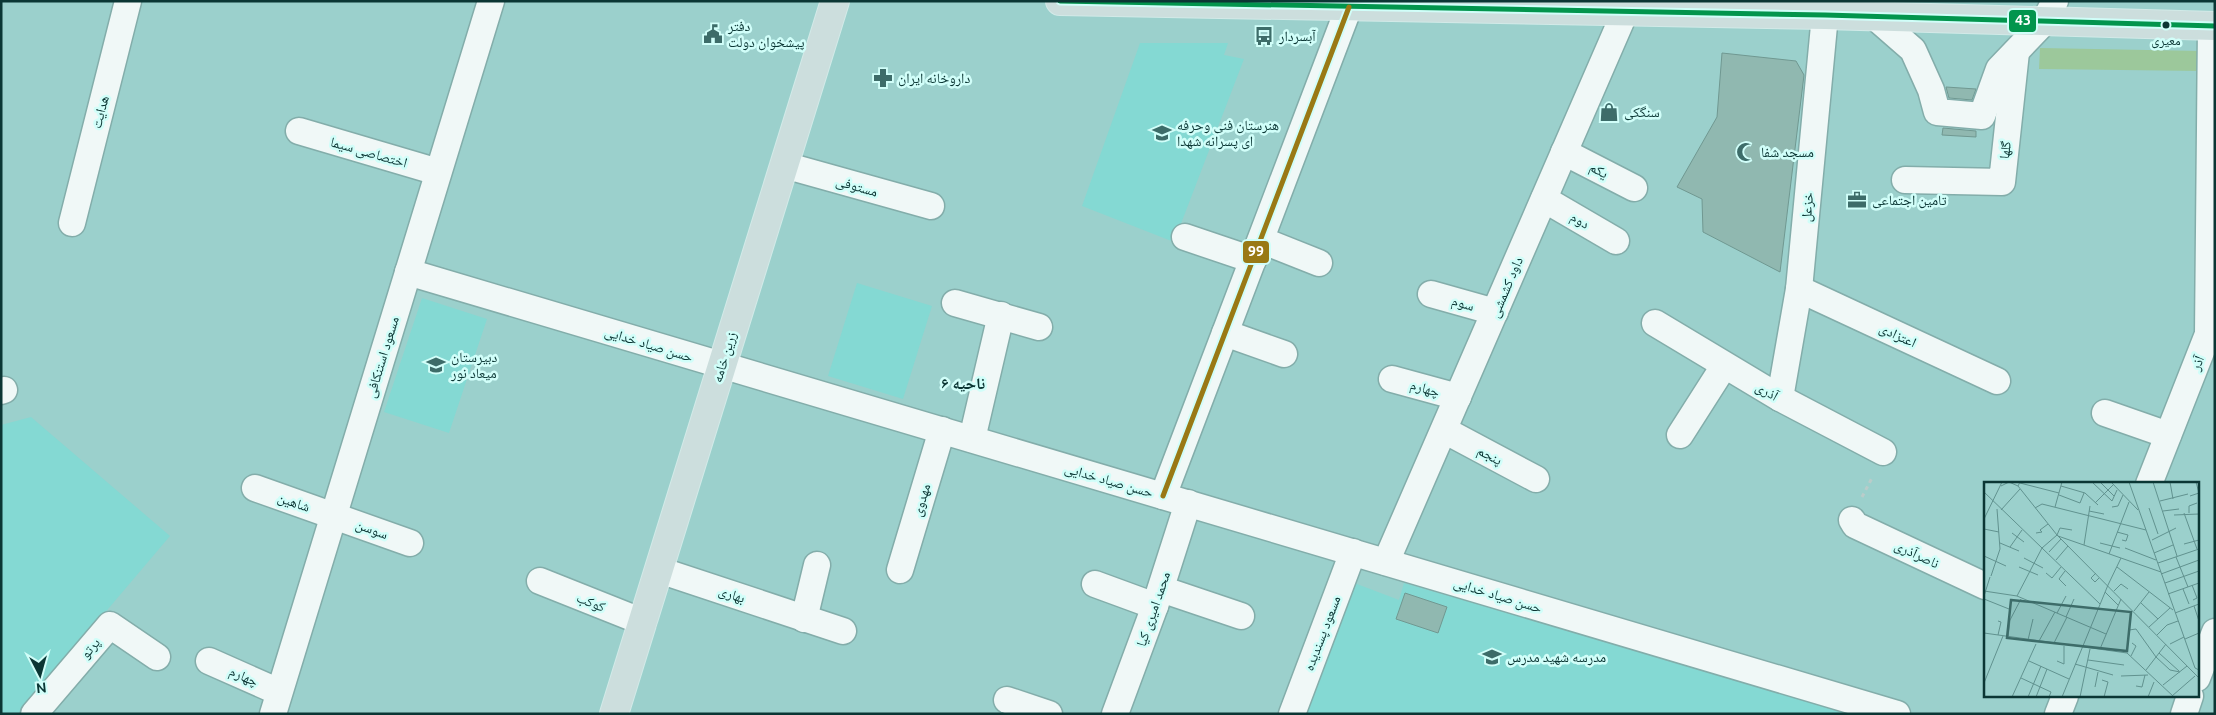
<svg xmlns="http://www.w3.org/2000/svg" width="2216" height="715" font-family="Ubuntu,'Noto Naskh Arabic',sans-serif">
  <rect width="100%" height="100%" fill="#9bd0cc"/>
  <g fill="#84d9d3">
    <path d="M1140,43H1228L1224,55L1244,59L1174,242L1082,206Z"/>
    <path d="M857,283L932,306L903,399L828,376Z"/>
    <path d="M422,298L487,319L449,433L384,412Z"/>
    <path d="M31,417L170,536L19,714H1V425Z"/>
    <path d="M1349,581L1399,600L1404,583L1859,714H1303Z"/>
  </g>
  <path fill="#9cc89b" d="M2040,48L2201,51V71L2039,69Z"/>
  <g fill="#90b8b0" stroke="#709891">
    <path d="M1722,53L1796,61L1804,75L1780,272L1703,232L1702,199L1677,187L1717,117Z"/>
    <path d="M1946,87L1976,89L1972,100L1949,98Z"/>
    <path d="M1943,128L1976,131V137L1942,135Z"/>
    <path d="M1405,593L1447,607L1438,633L1396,619Z"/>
  </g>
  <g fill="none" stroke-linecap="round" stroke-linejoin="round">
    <g stroke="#83adaa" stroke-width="29">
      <g id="minor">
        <path d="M1874,16L1913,50L1931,90L1937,112L1982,116L1999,69L2044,22L2055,1"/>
        <path d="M299,131L438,172"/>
        <path d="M1564,152L1634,188"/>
        <path d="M784,165L931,206"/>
        <path d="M1905,180L2002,182L2016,52"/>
        <path d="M1544,199L1616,241"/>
        <path d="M72,223L128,1"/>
        <path d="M1185,237L1253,260"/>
        <path d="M1261,240L1319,263"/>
        <path d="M408,272L1897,714"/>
        <path d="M1799,289L1997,381"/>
        <path d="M1431,294L1495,312"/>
        <path d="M955,303L1039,327"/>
        <path d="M1655,323L1780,398L1883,452"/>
        <path d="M1225,333L1284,354"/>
        <path d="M1392,379L1458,397"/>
        <path d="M1,391L4,390"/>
        <path d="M1780,398L1799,289L1825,15"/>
        <path d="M2105,413L2168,435"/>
        <path d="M1444,430L1536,479"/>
        <path d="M1680,435L1724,366"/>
        <path d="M972,439L1001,315"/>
        <path d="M2149,484L2208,334L2211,26"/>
        <path d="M255,488L410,543"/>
        <path d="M1163,496L1349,7"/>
        <path d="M1852,520L1855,525L1985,586"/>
        <path d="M1386,562L1625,12"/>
        <path d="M659,570L843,631"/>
        <path d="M900,570L942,430"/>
        <path d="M540,581L643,622"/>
        <path d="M1095,584L1155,606"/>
        <path d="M1161,589L1241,616"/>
        <path d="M804,619L817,565"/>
        <path d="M209,661L279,692"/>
        <path d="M2197,678L2215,632"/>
        <path d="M1007,700L1049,714"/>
        <path d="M34,714L110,625L157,657"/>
        <path d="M273,714L491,1"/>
        <path d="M1115,714L1155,606L1188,503"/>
        <path d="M1292,714L1353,552"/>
        <path d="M2058,714L2065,696"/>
        <path d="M2184,714L2190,696"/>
      </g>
    </g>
    <g stroke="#d2eae8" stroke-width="30">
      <g id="major">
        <path d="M1060,1L1825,15L2215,26"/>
        <path d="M614,714L835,1"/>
      </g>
    </g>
    <path stroke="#baccca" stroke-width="3" stroke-dasharray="4 4" stroke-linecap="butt" d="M1862,497L1873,476"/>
    <use href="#minor" stroke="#f0f8f7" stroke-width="26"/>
    <use href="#major" stroke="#ccdedd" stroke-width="28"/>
    <g stroke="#d1fef9" stroke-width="9">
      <path id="bus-1" d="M1060,1L1825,15L2215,26"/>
    </g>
    <g stroke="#d1fef9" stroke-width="9">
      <path id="bus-2" d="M1163,496L1349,7"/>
    </g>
    <use href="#bus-1" stroke="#02954d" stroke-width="5"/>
    <use href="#bus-2" stroke="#997915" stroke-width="5"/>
  </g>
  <defs>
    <g id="civic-bare" transform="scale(1.5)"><path d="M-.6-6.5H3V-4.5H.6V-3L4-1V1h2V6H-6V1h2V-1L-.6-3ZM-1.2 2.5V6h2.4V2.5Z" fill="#3d6c69" stroke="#d1fef9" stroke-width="2.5" paint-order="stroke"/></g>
    <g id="bus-bare" transform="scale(1.5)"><path d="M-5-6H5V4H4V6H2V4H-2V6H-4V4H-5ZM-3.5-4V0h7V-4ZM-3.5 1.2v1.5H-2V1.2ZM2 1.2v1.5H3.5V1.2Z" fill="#3d6c69" stroke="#d1fef9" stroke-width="2.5" paint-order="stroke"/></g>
    <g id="pharmacy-bare" transform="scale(1.5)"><path d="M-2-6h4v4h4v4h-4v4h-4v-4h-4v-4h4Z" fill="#3d6c69" stroke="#d1fef9" stroke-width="2.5" paint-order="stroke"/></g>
    <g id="shop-bare" transform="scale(1.5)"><path d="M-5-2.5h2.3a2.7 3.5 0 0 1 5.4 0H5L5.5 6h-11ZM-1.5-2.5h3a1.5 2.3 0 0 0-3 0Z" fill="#3d6c69" stroke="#d1fef9" stroke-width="2.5" paint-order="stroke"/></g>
    <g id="school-bare" transform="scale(1.5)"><path d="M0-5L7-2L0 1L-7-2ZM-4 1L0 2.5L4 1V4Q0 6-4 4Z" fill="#3d6c69" stroke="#d1fef9" stroke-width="2.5" paint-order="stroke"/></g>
    <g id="mosque-bare" transform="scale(1.5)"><path d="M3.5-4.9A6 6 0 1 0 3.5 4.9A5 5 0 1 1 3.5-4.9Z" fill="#3d6c69" stroke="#d1fef9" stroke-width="2.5" paint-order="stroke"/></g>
    <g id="office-bare" transform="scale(1.5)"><path d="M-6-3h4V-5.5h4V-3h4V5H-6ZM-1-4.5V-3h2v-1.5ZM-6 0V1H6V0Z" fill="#3d6c69" stroke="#d1fef9" stroke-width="2.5" paint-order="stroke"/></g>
  </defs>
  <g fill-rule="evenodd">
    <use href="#civic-bare" x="713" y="34"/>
    <use href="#bus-bare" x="1264" y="36"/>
    <use href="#pharmacy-bare" x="883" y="78"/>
    <use href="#shop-bare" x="1609" y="112"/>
    <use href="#school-bare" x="1162" y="133"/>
    <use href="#mosque-bare" x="1746" y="152"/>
    <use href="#office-bare" x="1857" y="200"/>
    <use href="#school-bare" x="436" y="365"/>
    <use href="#school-bare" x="1492" y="657"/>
  </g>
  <circle fill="#0b3634" stroke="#d1fef9" stroke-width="2" cx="2166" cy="25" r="4.5"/>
  <g text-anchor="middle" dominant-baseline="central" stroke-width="5" stroke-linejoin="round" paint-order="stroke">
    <g font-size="13" fill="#0b3634" stroke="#d1fef9">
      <text x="2166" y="40">معیری</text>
    </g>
    <g font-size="14" fill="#0b3634" stroke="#d1fef9" text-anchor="start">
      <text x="728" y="26">دفتر<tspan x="728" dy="16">پیشخوان دولت</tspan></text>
      <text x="1279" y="36">آبسردار</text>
      <text x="898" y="78">داروخانه ایران</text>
      <text x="1624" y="112">سنگکی</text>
      <text x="1177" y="125">هنرستان فنی وحرفه<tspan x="1177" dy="16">ای پسرانه شهدا</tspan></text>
      <text x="1761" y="152">مسجد شفا</text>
      <text x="1872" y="200">تامین اجتماعی</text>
      <text x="451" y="357">دبیرستان<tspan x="451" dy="16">میعاد نور</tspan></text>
      <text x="1507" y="657">مدرسه شهید مدرس</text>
    </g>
    <g font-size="14" fill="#0b3634" stroke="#d1fef9">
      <text transform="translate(100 112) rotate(-76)">هدایت</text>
      <text transform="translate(2005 150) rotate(-83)">گلها</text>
      <text transform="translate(369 152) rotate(16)">اختصاصی سیما</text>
      <text transform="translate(1599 170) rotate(28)">یکم</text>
      <text transform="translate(857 186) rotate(16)">مستوفی</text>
      <text transform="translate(1807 207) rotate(-85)">خزعل</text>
      <text transform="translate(1580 220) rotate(30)">دوم</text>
      <text transform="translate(1506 287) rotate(-67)">داود کشمشی</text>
      <text transform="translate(1463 303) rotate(16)">سوم</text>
      <text transform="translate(1898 335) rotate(25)">اعتزادی</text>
      <text transform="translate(649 344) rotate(17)">حسن صیاد خدایی</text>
      <text transform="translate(382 357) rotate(-73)">مسعود استنکافی</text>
      <text transform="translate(724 357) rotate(-73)">زرین خامه</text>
      <text transform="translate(2197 363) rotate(-68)">آذر</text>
      <text transform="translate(1425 388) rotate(16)">چهارم</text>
      <text transform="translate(1767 391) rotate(30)">آذری</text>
      <text transform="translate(1490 455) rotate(28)">پنجم</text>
      <text transform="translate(1109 480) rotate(16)">حسن صیاد خدایی</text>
      <text transform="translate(921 500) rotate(-73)">مهدوی</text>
      <text transform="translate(294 502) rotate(19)">شاهین</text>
      <text transform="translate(372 529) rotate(20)">سوسن</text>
      <text transform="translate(1917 554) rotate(25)">ناصرآذری</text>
      <text transform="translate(732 594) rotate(19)">بهاری</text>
      <text transform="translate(1498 595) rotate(17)">حسن صیاد خدایی</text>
      <text transform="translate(591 602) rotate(21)">کوکب</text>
      <text transform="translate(1153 609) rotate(-71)">محمد امیری کیا</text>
      <text transform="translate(1322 633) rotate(-69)">مسعود پسندیده</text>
      <text transform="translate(90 648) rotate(-50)">پرتو</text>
      <text transform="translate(244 676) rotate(24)">چهارم</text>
    </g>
    <g font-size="16" font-weight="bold" fill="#0b3634" stroke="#d1fef9">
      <text x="963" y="383">ناحیه ۶</text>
    </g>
  </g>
  <g transform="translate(1984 482)">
    <rect width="215" height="215" fill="#9bd0cc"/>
    <path fill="none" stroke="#61928f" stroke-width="1" d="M108,0L128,19L133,8M116,0L130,14M127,0L154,28M145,0L211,186L215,188M169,0L193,74M186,0L189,17M36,1L75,11M17,4L25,0L34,4L36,0M34,4L73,53L215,196M77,4L101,11L114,23M0,10L116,122M75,13L96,21L100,11M206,14L215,11L212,0M176,19L204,12M111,21L129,3M71,25L78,0M128,25L134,24L139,13M51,26L58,22L162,48M165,26L174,52M17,28L36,7M105,29L120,32M179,29L195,27M200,31L213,67M205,31V24L213,21M190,33L215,32M0,37L18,0M0,47L15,50M133,50L144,53L142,59L138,58M28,51L40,60M52,51L58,50L56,48L64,42M74,54L177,90M168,58L192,46M16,61L35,69M116,61L136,66M200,62L215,58M100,63L106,24M26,65L38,48M141,66L172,78M65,70L77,57M170,71L189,63M125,72L145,20M0,74L22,84M192,75L204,105M40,76L59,86M72,78L84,64M174,81L215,67M35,85L54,93M133,85L189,128M81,89L75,97L82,104M62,91L68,96L77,85M112,91L107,96L111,100L115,96M177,92L215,78M7,94L16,67L13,27M181,101L215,89M124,103L137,76M208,103L213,116L209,118M199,107L205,122M0,109L33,114L122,152M130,109L137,102L144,107M121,110L134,123M184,112L215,101M0,114L6,95M33,114L58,66L73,53L76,46L88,48M0,117L25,127M157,121L174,137M210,124L215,139M150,129L165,110M73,131L82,114M191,131L215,122M82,135L90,117M14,139L17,140L14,153M165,145L186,126M145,148L152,147L172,175L186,188L196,190M0,151L143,171L190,215M173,153L183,143L194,139M24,155L26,138L37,117M201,157L215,151M44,158L49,137M55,159L71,130M70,161L83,135M186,162L200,155M116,167L137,117M175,171L195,189M147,174L152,164L148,161M104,178L140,183M45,179L85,197M73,179L80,182V164M91,182L129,193M162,188L182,162M137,194L164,193M37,196L67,210L65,215M118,198L124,200L120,215M0,201L19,154M179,203L203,184M152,204L158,205L161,193M111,205L114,190M188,214L211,194M28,215L52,162M44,215L57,184M52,215L63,187M78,215L124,103M96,215L106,167M164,215L170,200"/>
    <path fill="#3d6c69" fill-opacity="0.15" stroke="#3d6c69" stroke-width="2.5" d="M27,118L147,130L143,169L23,156Z"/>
    <rect width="215" height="215" fill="none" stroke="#0b3634" stroke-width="2.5"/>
  </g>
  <g stroke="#d1fef9" stroke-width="2">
    <rect x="2008" y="9" width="29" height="24" rx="5" fill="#02954d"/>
    <rect x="1242" y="240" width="28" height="24" rx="5" fill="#997915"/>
  </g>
  <g font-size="14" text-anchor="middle" font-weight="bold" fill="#fff">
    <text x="2023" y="25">43</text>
    <text x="1256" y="256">99</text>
  </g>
  <rect width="2216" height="715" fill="none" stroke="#0b3634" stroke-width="5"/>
  <g transform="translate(40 675) rotate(174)" stroke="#d1fef9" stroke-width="4" paint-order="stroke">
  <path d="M0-4L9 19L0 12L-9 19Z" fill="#0b3634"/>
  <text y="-8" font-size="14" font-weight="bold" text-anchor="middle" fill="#0b3634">N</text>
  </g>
</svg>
